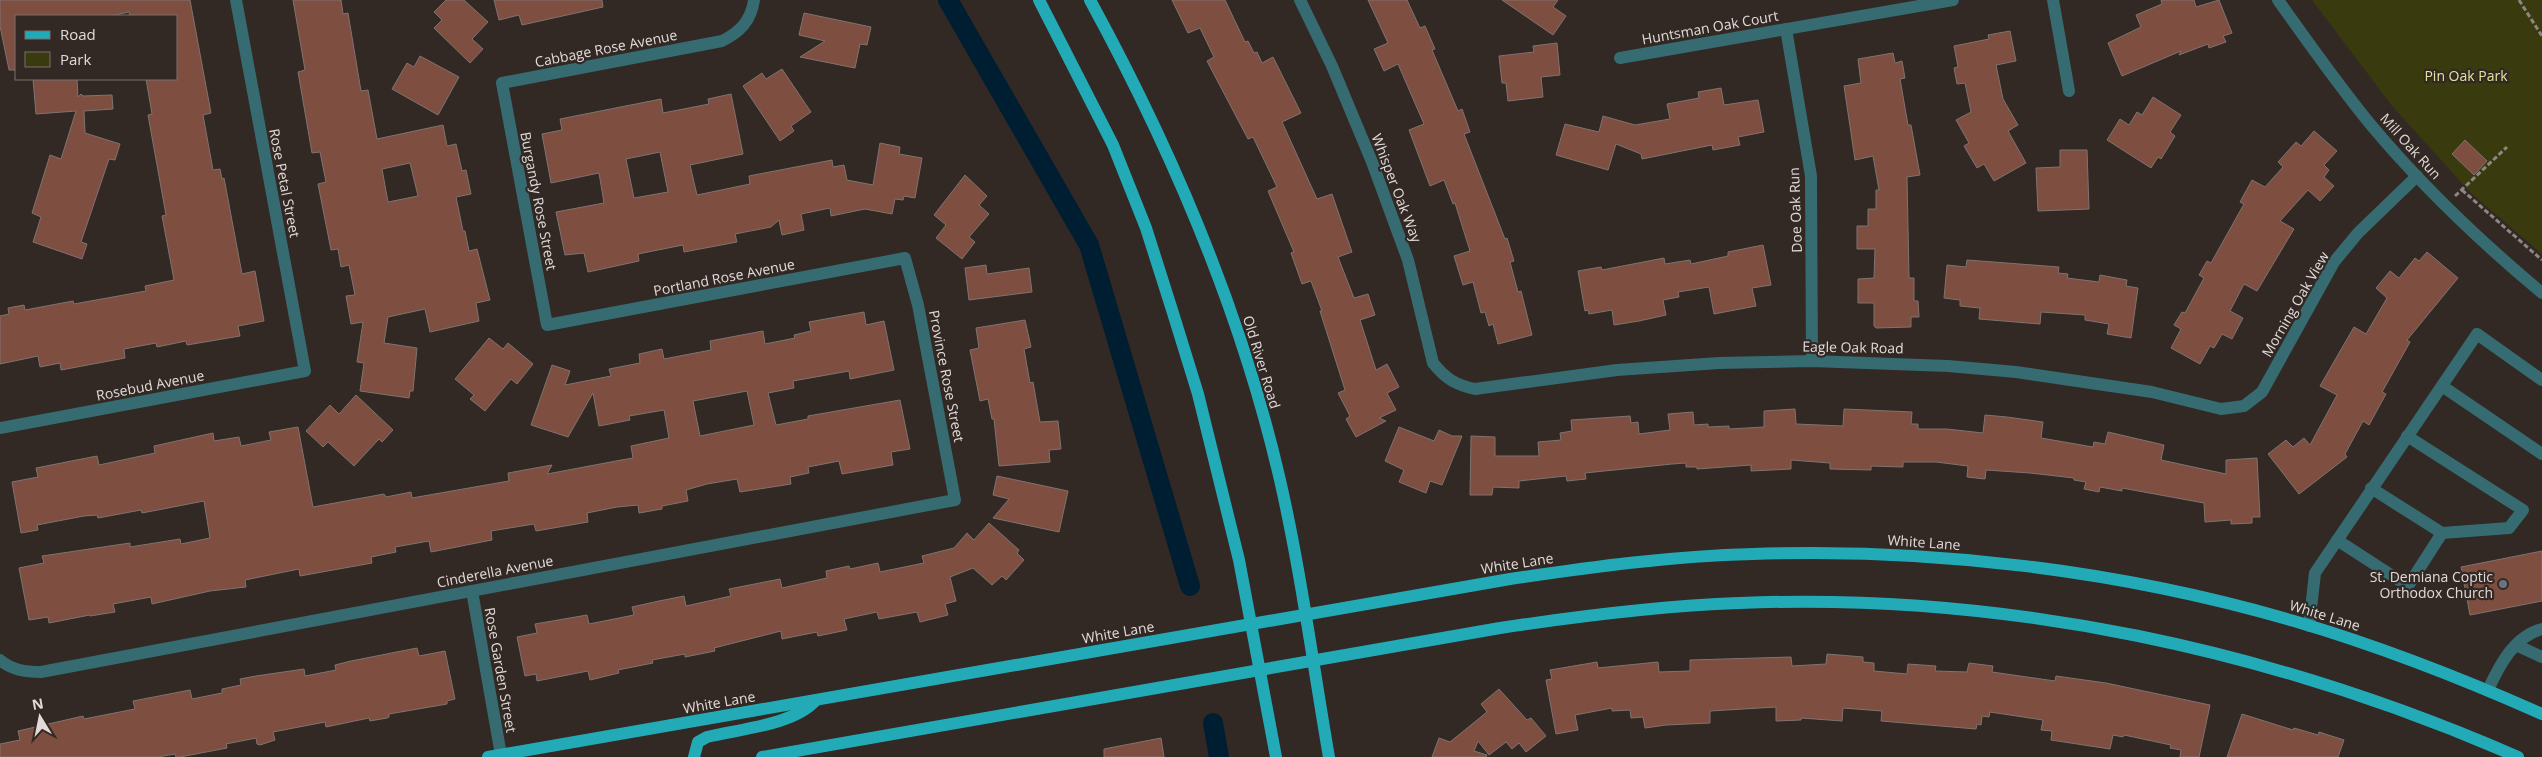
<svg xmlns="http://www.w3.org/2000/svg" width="2542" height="757" font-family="'Open Sans',sans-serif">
  <rect width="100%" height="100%" fill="#322824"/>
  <path fill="#393a0e" d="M2312,0H2542V254L2472,194L2392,106Z"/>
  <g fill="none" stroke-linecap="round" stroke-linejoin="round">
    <g stroke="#001e32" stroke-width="20">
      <path d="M948,0L1089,245L1190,586"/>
      <path d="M1213,723L1219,757"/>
    </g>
  </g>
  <g fill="#7e4e41" stroke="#80736f" fill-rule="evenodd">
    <path d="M0,0H190L211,113L203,115L213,170L220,169L222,179L224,178L242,274L255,271L264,321L238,326L240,336L187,345L186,341L157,347L156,343L124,349L125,358L61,370L60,363L40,367L38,356L0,364V316L9,314L8,308L24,305L25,310L73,301L74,304L146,291L145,286L174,280L162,216L166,215L148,115L152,114L146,79H176V16H130L129,12L110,16H16V70H9L0,26Z"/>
    <path d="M293,0H341L343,14L348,13L361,91L368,90L377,139L443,125L447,146L456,144L462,171L466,170L471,194L456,197L463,231H465L469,251L477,249L490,300L476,303L479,321L430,332L425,309L388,317L384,343L417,348L413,391H410L409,398L360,391L364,363L357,362L363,322L351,324L346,296L355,295L349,265L341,267L338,249L331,250L318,184L326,182L320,152L312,153L298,72L305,70ZM410,163L418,196L388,202L382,169Z"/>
    <path d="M446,0H464L488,22L472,39L483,49L470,63L434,28L442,20L434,12Z"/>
    <path d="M494,0H602L603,7L522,25L519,15L499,20Z"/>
    <path d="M1172,0H1225L1245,42L1248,41L1254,53L1257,52L1262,63L1273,57L1301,113L1282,122L1317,199L1332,194L1352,252L1338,257L1354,298L1368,294L1375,315L1360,320L1376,370L1387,364L1399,387L1387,393L1396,410L1379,418L1386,421L1356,437L1346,419L1350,416L1338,393L1345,390L1320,311H1322L1311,281L1302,284L1291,253L1294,252L1268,191L1277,187L1253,137L1248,139L1207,61L1214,57L1200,28L1188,33Z"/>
    <path d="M1368,0H1407L1420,28L1425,26L1435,49L1432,50L1458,111L1462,109L1470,132L1464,134L1505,239L1507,238L1514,261L1510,262L1518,292L1521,291L1532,335L1498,344L1493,324L1489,326L1485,312L1481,313L1473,282L1463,285L1454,256L1470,251L1455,203L1453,204L1444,180L1430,186L1409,130L1424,124L1398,64L1384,71L1374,49L1388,43Z"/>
    <path d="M1502,0H1558L1553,7L1566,16L1553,35Z"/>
    <path d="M2161,0H2194L2196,7L2219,0L2232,33L2223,36L2226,42L2209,48L2208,44L2179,55L2181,51L2122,76L2108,43L2141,27L2136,15L2162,4Z"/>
    <path d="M804,13L871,27L867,45L860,44L855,68L800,57L825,41L799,35Z"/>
    <path d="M2010,31L2016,61L1996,65L2003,99L2018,125L2008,131L2026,163L1994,181L1984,164L1977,168L1964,146L1969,143L1956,120L1971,112L1965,83L1957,84L1954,68L1958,67L1954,46L1989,39L1988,35Z"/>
    <path d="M1557,43L1560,75L1541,77L1543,97L1508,101L1506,83H1502L1499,56L1534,52L1533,46Z"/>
    <path d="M1893,53L1895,63L1902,61L1905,78L1900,79L1908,125H1911L1920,175L1907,177L1909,278H1914V301H1918L1919,317H1911V327L1876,328L1874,326V303H1858V279L1874,278L1875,249H1857V226H1868V209H1876V190H1879L1873,156L1855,160L1844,86L1861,83L1858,59Z"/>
    <path d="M420,56L459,77L438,115L392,89L407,63L414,67Z"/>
    <path d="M782,69L811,112L791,126L794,131L780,141L743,86L762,73L766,79Z"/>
    <path d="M33,79H77L78,97L81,94L83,96L112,95L113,109L84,111L85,133L120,144L115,160L109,159L81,242L87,244L82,259L33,242L41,217L32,213L50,155L61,159L76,111L36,114Z"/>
    <path d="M1721,88L1724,105L1758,100L1764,132L1738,137L1740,145L1713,150L1712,145L1642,159L1641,154L1616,144L1608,170L1556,155L1565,124L1599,132L1603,116L1635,125L1670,119L1667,104L1699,98L1698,92Z"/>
    <path d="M731,94L743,154L690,165L697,195L750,184L749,176L832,160L833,167L844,165L847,180L873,185L880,143L900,147L899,154L922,158L915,198L904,196L903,200L895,199L892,214L865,209L831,216L830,208L801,214L804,230L782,235L779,220L771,227L735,234L737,242L684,252L683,245L638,254L639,261L588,272L584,253L565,255L556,212L604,203L599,173L551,183L542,134L562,130L560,119L661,99L663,113L709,104L708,99ZM660,152L668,192L634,198L626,159Z"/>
    <path d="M2153,97L2181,115L2170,132L2175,136L2161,159L2158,157L2151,168L2107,140L2120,119L2129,125L2137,112L2142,115Z"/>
    <path d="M2314,131L2337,151L2324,165L2329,170L2324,177L2334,186L2320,201L2308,190L2280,221L2294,229L2257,291L2244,284L2230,311L2243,318L2232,339L2222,334L2214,348L2210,346L2200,364L2171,348L2181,329L2174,325L2182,312L2185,313L2204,278L2199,275L2207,261L2211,263L2244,204L2240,202L2252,180L2265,187L2283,167L2278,162L2296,142L2301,146Z"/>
    <path d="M2465,140L2487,161L2474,175L2452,154Z"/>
    <path d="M2060,150H2087L2089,209L2038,211L2036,168L2060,167Z"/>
    <path d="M965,175L987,196L979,205L989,214L969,237L975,242L962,259L936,238L946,225L934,215Z"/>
    <path d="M1763,245L1771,285L1752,288L1756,306L1714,314L1709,287L1678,292L1679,297L1663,300L1666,315L1639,321L1614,325L1612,310L1589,314L1588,310L1585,311L1578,271L1601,267L1602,270L1664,258L1665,264L1690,260L1691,264L1728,256V252Z"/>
    <path d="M2427,252L2458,278L2407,340L2410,342L2382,392L2386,394L2369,425L2363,421L2345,454L2347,457L2299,494L2268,454L2286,440L2293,447L2304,438L2310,445L2337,395L2320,386L2354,327L2366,334L2387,298L2376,288L2390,271L2399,278L2415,258L2419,261Z"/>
    <path d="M1967,260L2059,267L2058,273L2068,274L2067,278L2099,282L2100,275L2127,280L2126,286L2138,288L2131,338L2107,334L2109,324L2085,320V315L2041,312L2040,324L1979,319L1980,308L1960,306V300L1944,298L1947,265L1966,267Z"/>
    <path d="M986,265L987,274L1029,268L1032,292L969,300L965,268Z"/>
    <path d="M864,312L866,325L884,321L894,370L850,379L849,371L793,381L794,388L768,393L776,425L808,419V416L900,400L910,449L891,452L893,465L842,474L839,461L808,467L809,473L790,477L791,484L740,492L737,479L707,484L686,490L688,501L662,506V509L639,513L638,505L617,507L587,513L588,522L536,531L534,524L491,531L492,540L431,552L429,541L395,547L396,552L371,557L372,563L300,576L299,569L245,580L246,587L210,591L152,604L151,597L113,604L115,612L90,616V615L49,623L48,617L29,620L19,568L44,563L42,556L130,543V547L180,539L181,544L210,538L204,501L142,513L141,510L98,518L97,515L84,516L37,525L38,530L21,533L12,482L38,477L36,468L97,456L99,465L155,453L154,446L213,433L214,441L239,437L241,446L271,440L269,432L298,427L313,507L384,494L386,497L411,492L412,498L446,492L509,481L508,473L552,465L547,474L616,461L633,458L631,446L669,438L664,410L629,416L630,420L599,426L593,393L568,437L531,425L552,365L570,371L565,385L611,376L609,369L640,363L639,354L662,349L664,359L711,350L710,341L763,331L765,344L795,338L794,335L811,331L809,322ZM747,391L754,425L700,436L693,401Z"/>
    <path d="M1025,320L1031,347L1024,349L1030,383L1033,382L1040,422L1058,421L1061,449L1049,450L1050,462L999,466L994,419H992L988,399L980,401L970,350L979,348L976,328Z"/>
    <path d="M489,338L503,349L508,343L533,364L517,384L511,379L485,411L470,399L474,395L455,379Z"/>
    <path d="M356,395L393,430L382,442L379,439L354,466L328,442L323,447L306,431L330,405L339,414Z"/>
    <path d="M1795,409L1796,424L1843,426L1844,409L1912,412L1911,424H1918V429H1947L1983,433L1985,415L2007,417L2043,422L2041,438L2093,447L2094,442L2105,444L2108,432L2164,445L2161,460L2226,474V460L2257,458L2260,517H2252V523L2231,524V520L2205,522L2204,503L2122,488V491L2100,487L2099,492L2084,489L2086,482L2074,480V478L2030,473L1986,470L1985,479L1967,477L1968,466L1936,462H1903V467L1871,466V470L1830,469V463L1791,460V469L1751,471V465L1697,469V467H1686V463L1672,464L1585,473L1586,479L1567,481L1566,476L1519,481V488L1493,487L1492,495H1470L1471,436L1495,437V456H1539L1538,442L1561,440L1560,433L1572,431L1571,420L1630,416L1631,423L1638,422L1639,434L1670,430L1668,414L1693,412L1694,425L1708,424V427L1729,426V429L1764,427V411Z"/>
    <path d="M1399,427L1434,441L1439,430L1452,436H1462L1442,485L1430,481L1426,493L1399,482L1404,470L1385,461Z"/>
    <path d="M997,476L1068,491L1059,532L993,518L1009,499L993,495Z"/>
    <path d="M989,523L1019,550L1017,553L1024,560L1006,580L1002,576L992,585L973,568L950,577L956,601L945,604L948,615L920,622L917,612L879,619L877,612L844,619L847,630L818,636L817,632L782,639L781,631L714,648L715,651L685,657V654L652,660L653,663L618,670L619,673L590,680L588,671L537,681L536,674L525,676L517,637L537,633L535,624L587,615L589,624L634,615L632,607L659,601L684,596L686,606L731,596L729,589L780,579L782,588L827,578L826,571L849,566L850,569L878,563L880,572L924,563L922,556L954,548L967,533L974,540Z"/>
    <path d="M2542,551V601L2470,615L2461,567Z"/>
    <path d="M417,648L419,656L445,651L455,699L447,701V704L389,714V717L387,718L370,721L369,718L326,727L325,722L273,732L275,740L260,745L257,744L256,738L226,744L227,748L180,757H176L175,754L158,757H0V744L20,740L18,731L83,716L84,719L135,709L133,701L190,690L192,699L222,693V689L241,685L240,679L256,676L304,669L305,676L336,670L335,665L351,661Z"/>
    <path d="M1827,654L1863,657V662L1874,663V671L1907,674L1908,664L1936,666L1935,671L1967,672L1969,663L1993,666L1992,672L2055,681L2056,676L2106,683L2210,705L2199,757H2180L2181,750L2170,748L2171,745L2124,735L2123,737L2113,735L2110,749L2051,740L2052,731L2041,730L2043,720L1990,712L1989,717L1982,716L1981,725L1977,724L1976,729L1881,721L1882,711L1843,708L1842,721L1801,718V720L1776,721V707L1710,711V723L1666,725L1645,728L1643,717L1631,718L1630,710L1612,711V708L1575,715L1578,730L1556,734L1546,680L1552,679L1550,670L1597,662L1598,668L1658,662L1659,672L1690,671V660L1791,657L1792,666L1826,664Z"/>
    <path d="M1499,689L1527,720L1531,718L1546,736L1526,752L1519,743L1512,749L1506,742L1489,755L1478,741L1474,751L1487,755L1486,757H1432L1439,738L1450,742L1487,712L1481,704Z"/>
    <path d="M2242,714L2293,730L2294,728L2318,735L2319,732L2344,740L2338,757H2227Z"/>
    <path d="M1161,738L1164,757H1104V749Z"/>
  </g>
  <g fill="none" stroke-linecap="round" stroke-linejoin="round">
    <g stroke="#8e8683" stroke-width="3" stroke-dasharray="5 2.5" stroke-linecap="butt">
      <path d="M2519,0L2542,36"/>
      <path d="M2462,190L2542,260"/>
      <path d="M2455,196L2507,147"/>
    </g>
    <g stroke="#356b71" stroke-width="12">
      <path d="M1300,0L1332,66L1372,162L1408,260L1433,363C1446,379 1456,385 1475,389L1617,370L1719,363L1812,361L1948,366L2016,372L2152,392L2221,409L2244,406L2262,392L2334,262L2358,233L2417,176"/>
      <path d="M2053,0L2069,91"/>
      <path d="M2278,0C2308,42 2338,85 2371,125C2422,186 2481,242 2542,293"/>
      <path d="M1786,29L1811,176L1812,361"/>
      <path d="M1620,58L1953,0"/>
      <path d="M2442,386L2542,454"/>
      <path d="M0,428L305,371L236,0"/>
      <path d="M2371,488L2442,533L2509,528L2523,510L2407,436"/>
      <path d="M2337,540L2408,586L2442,533"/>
      <path d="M472,591L501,755"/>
      <path d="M2309,626L2315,573L2477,334L2542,380"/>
      <path d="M2516,645L2542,657"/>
      <path d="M0,660C12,670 25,672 41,672L955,500L918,305L905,258L547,325L502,83L722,41C740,32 751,21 754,0"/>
      <path d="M2488,690C2499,666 2514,636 2542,629"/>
    </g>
    <g stroke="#23aab7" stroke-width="12">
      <path d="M1039,0L1113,145L1146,228L1173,313L1198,394L1239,560L1276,757"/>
      <path d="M1090,0C1173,152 1241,311 1280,480C1301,572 1313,665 1329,757"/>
      <path d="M488,757L1510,579C1591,567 1671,556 1753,554C1934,548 2119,570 2294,621C2379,646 2461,678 2542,714"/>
      <path d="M694,757L698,742L707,737C740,729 794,725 816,700"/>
      <path d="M762,757L1500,628C1579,616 1659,606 1739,603C2007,592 2273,650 2518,757"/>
    </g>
  </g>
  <circle fill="#6b7280" stroke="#322824" stroke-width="2" cx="2503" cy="584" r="5"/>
  <g text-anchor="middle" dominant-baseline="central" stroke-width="4.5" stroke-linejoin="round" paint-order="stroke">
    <g font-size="14" fill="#e1dad8" stroke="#322824">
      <text transform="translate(1710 27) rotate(-10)">Huntsman Oak Court</text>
      <text transform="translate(606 48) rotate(-11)">Cabbage Rose Avenue</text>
      <text transform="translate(2411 146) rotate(48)">Mill Oak Run</text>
      <text transform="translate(285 183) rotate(79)">Rose Petal Street</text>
      <text transform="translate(1397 188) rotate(69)">Whisper Oak Way</text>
      <text transform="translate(539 201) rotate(79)">Burgandy Rose Street</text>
      <text transform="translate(1795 210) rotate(-92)">Doe Oak Run</text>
      <text transform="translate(724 277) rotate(-11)">Portland Rose Avenue</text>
      <text transform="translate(2295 304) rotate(-60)">Morning Oak View</text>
      <text transform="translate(1853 347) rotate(1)">Eagle Oak Road</text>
      <text transform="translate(1262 362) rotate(73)">Old River Road</text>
      <text transform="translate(947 376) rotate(79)">Province Rose Street</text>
      <text transform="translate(150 385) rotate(-11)">Rosebud Avenue</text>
      <text transform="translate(1924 542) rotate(4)">White Lane</text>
      <text transform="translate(1517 563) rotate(-9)">White Lane</text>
      <text transform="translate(495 571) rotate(-11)">Cinderella Avenue</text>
      <text transform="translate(2325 615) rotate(17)">White Lane</text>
      <text transform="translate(1118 632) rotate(-10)">White Lane</text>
      <text transform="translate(501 670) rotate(80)">Rose Garden Street</text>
      <text transform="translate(719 702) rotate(-10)">White Lane</text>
    </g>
    <g font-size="14" fill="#e2e599" stroke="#322824">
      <text x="2466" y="75">Pin Oak Park</text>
    </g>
    <g font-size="14" fill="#e1dad8" stroke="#322824" text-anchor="end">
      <text x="2493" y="576">St. Demiana Coptic<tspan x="2493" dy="16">Orthodox Church</tspan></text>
    </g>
  </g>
  <rect x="15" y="15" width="162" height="65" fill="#322824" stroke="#786f6c"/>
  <rect x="25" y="31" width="25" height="8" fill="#23aab7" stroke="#786f6c"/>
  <text x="60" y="40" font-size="15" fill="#e1dad8">Road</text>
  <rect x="25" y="52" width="25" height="15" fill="#393a0e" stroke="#786f6c"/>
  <text x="60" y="65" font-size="15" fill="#e1dad8">Park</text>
  <g transform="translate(40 717) rotate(350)" stroke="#322824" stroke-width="4" paint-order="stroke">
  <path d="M0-4L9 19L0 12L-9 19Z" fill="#e1dad8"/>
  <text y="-8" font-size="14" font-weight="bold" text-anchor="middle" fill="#e1dad8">N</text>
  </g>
</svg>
